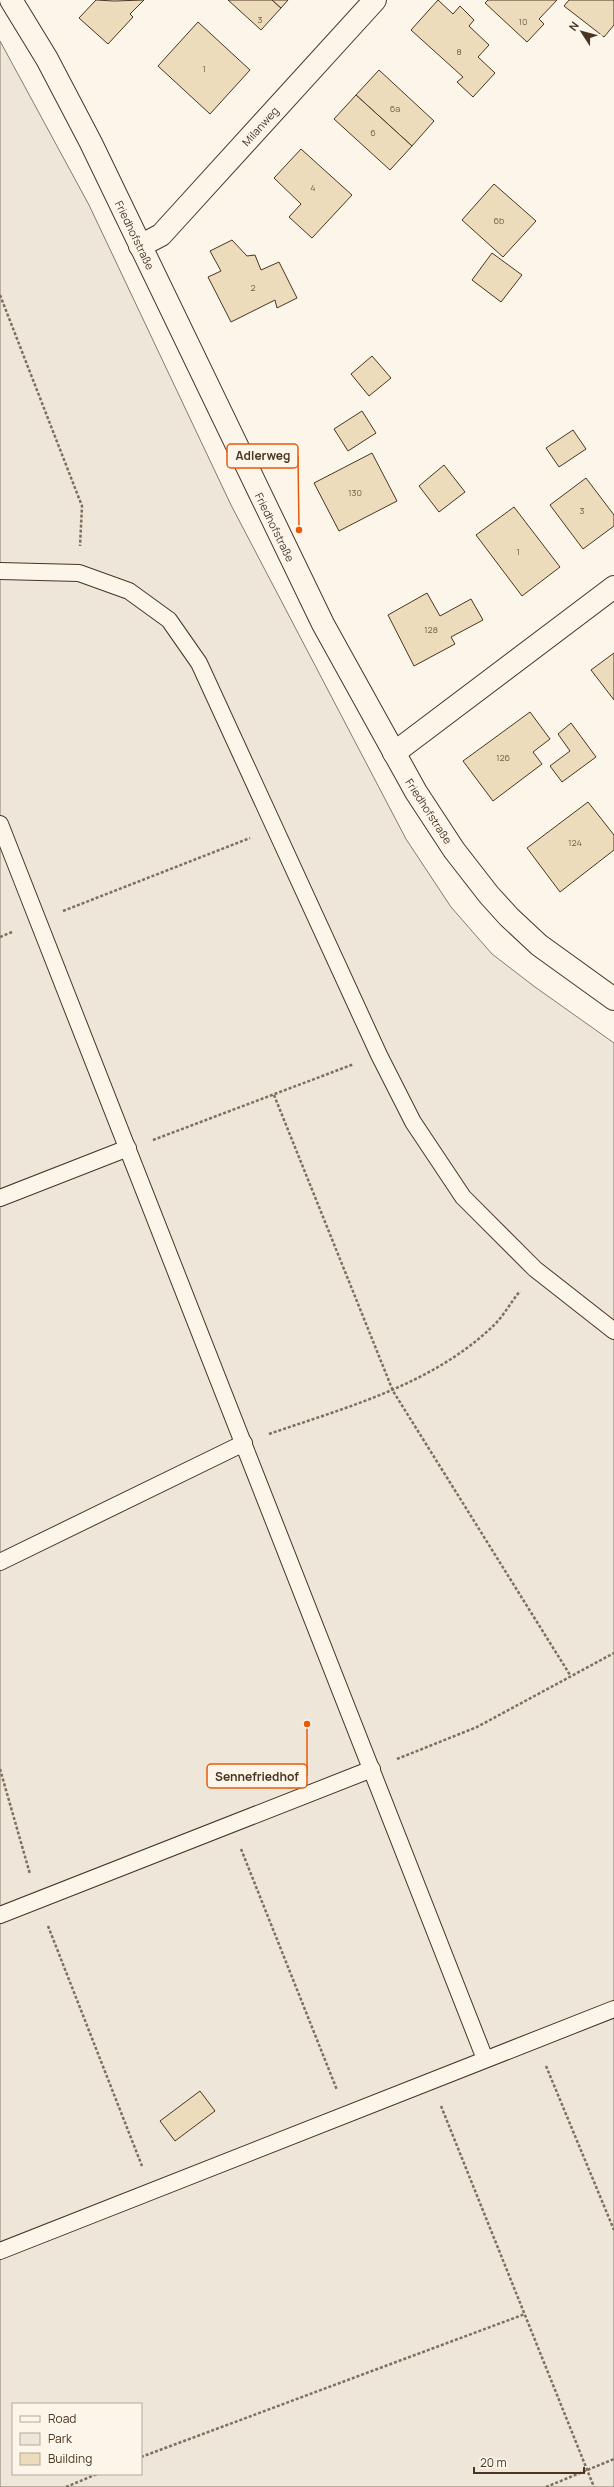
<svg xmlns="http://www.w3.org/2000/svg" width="614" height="2487" font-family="Manrope,sans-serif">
  <rect width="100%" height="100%" fill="#fbf6e9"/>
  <path fill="#ede6d9" stroke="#887966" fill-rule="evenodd" d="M0,41L89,205L231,505L406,839L451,907L492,954L535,987L614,1043V2487H0ZM13,2404H141V2474H13Z"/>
  <g fill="#ecdcbc" stroke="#4a3520">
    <path d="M96,0L114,1L144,0L130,14L133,17L108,44L79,18Z"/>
    <path d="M228,0H272L281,8L261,30Z"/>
    <path d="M272,0H288L281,8Z"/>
    <path d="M438,0L453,14L460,6L474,20L469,26L489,45L478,57L495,73L473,97L457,82L463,77L411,30Z"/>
    <path d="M488,0H557L539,19L544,24L527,42L485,3Z"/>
    <path d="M569,0H614V25L604,37L564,6Z"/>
    <path d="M198,22L250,70L210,114L158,66Z"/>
    <path d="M379,70L434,121L412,146L356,95Z"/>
    <path d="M356,95L412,146L390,170L334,119Z"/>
    <path d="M301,149L352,195L312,238L289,217L301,204L274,178Z"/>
    <path d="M494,184L536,221L503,257L462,220Z"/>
    <path d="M232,240L247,256L255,255L261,270L279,262L297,298L277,308L275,300L231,322L208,277L221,271L210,251Z"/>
    <path d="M492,253L522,275L501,302L472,280Z"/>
    <path d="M372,356L391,378L369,396L351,374Z"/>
    <path d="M362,411L376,433L348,451L334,429Z"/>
    <path d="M573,430L586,449L559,467L546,448Z"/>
    <path d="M372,453L397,501L339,531L314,483Z"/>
    <path d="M444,465L465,492L439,512L419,486Z"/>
    <path d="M586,478L614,515V526L583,549L550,505Z"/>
    <path d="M514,507L560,567L522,596L476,535Z"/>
    <path d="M427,593L440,616L471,599L483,620L451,637L455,644L414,666L388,615Z"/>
    <path d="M614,653V700L591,670Z"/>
    <path d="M530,712L550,739L533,752L542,764L493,801L463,761Z"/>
    <path d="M571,723L596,757L562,782L550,766L570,751L558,734Z"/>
    <path d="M588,802L614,835V850L560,892L527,848Z"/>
    <path d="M200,2091L215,2111L175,2141L160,2121Z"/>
  </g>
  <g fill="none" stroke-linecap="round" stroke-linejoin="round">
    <g stroke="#4a3520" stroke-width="18">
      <g id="service">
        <path d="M0,571L79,573L129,591L169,620L199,663L379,1055L413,1122L463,1197L535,1269L614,1331"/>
        <path d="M0,824L485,2059"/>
        <path d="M0,1198L128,1148"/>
        <path d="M0,1562L244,1443"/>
        <path d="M0,1915L372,1769"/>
        <path d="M0,2251L614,2009"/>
      </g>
    </g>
    <g stroke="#4a3520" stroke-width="24">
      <g id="minor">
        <path d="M11,0L47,59L91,143L323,624L416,792L454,850L489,895L509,917L539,945L614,999"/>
        <path d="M140,246L161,235L375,0"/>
        <path d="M394,753L614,587"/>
      </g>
    </g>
    <g stroke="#7f6f5c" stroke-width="2.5" stroke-dasharray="3 2" stroke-linecap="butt">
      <path d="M0,295L82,506L80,546"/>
      <path d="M63,911L250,838"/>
      <path d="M0,937L12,932"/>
      <path d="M274,1095L393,1391L570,1675"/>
      <path d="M153,1140L354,1064"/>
      <path d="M269,1434C347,1407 431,1385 492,1327C503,1317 511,1302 520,1291"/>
      <path d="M397,1759L477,1727L614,1653"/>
      <path d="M0,1769L30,1874"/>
      <path d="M241,1849L337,2090"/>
      <path d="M48,1926L142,2166"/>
      <path d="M546,2066L614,2230"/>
      <path d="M441,2106L594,2487"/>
      <path d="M141,2457L525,2314"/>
      <path d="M66,2487L97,2474"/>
      <path d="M546,2487L614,2459"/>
    </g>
    <use href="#service" stroke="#fbf6e9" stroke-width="16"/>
    <use href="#minor" stroke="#fbf6e9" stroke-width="22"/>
  </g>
  <g text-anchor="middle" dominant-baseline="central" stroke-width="3" stroke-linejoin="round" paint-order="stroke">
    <g font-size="9" fill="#725f47">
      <text x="260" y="19">3</text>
      <text x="523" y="21">10</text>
      <text x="459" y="51">8</text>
      <text x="204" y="68">1</text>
      <text x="395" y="108">6a</text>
      <text x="373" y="132">6</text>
      <text x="313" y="187">4</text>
      <text x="499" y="220">6b</text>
      <text x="253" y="287">2</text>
      <text x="355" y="492">130</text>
      <text x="582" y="510">3</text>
      <text x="518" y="551">1</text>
      <text x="431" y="629">128</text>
      <text x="503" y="757">126</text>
      <text x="575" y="842">124</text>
    </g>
    <g font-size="11" fill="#4a3520" stroke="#fbf6e9">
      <text transform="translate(260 126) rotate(-48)">Milanweg</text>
      <text transform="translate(135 235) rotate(64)">Friedhofstraße</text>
      <text transform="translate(275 527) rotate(64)">Friedhofstraße</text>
      <text transform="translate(429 811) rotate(57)">Friedhofstraße</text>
    </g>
  </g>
  <path fill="none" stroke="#e8590c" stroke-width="1.5" d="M299 530L298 456M307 1724L307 1776"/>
  <g fill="#e8590c" stroke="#fbf6e9" stroke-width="1.5">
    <circle cx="299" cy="530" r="4"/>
    <circle cx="307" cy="1724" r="4"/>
  </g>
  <g fill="#fbf6e9" stroke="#e8590c" stroke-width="1.5">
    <rect x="227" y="444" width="71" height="24" rx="4"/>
    <rect x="207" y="1764" width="100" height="24" rx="4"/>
  </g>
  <g font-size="12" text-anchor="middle" font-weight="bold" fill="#4a3520">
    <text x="263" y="460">Adlerweg</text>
    <text x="257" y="1781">Sennefriedhof</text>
  </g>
  <rect x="12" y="2403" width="130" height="72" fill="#fbf6e9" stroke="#b4a999"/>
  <rect x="20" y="2416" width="20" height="6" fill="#fbf6e9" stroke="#b4a999"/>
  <text x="48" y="2423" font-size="12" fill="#4a3520">Road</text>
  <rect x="20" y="2433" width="20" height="12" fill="#ede6d9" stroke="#b4a999"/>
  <text x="48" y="2443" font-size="12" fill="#4a3520">Park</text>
  <rect x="20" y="2453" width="20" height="12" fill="#ecdcbc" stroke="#b4a999"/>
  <text x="48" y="2463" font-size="12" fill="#4a3520">Building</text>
  <g transform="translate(582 32) rotate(306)" stroke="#fbf6e9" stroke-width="3" paint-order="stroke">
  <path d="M0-3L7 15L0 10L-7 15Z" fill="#4a3520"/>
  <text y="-6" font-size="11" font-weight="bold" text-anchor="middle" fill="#4a3520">N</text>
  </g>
  <path d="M474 2467v6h110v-6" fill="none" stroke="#4a3520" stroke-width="2"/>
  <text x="480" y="2467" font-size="12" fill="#4a3520" stroke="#fbf6e9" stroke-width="3" paint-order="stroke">20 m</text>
</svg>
